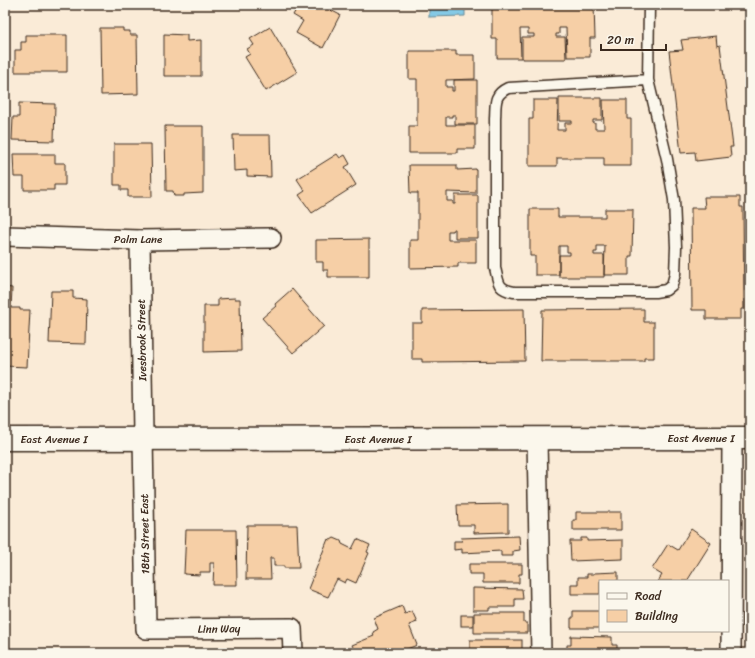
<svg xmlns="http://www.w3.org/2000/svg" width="755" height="658" font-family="Sriracha,sans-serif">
  <rect width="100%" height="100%" fill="#faebd7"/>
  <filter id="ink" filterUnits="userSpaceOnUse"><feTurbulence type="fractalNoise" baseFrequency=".025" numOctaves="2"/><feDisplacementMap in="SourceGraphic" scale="8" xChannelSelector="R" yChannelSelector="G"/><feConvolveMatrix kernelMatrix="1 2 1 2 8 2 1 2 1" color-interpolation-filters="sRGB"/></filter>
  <g filter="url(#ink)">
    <path fill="#84c9e5" stroke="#678995" d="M429,5H465V16L429,17Z"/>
    <g fill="#f6cfa6" stroke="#3b2a1e">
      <path d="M299,5H321L340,15L323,48L296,33L303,21L293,15Z"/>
      <path d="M492,5H594L595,38H590V57H567L566,28H559V34H556V37H565L566,59H522V37H534V34H528V29H520L521,58H497V39H492Z"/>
      <path d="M270,27L297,72L266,91L245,57L250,54L247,49L254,45L250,39Z"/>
      <path d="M100,28H123V31H130V35H137L138,94L101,95Z"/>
      <path d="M164,34L187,35V41L201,40V76H164Z"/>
      <path d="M26,35H67V72H15V50H21V42H26Z"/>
      <path d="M716,36L717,46L720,45L733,147H730L731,157L696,161L695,152L681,153L669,51L683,50L681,40Z"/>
      <path d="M409,51H456V55H475V79L446,80V87H452V91H454V80H477V124H455V115H452V117H446V125H475V149H457V153H409V126H417V79H409Z"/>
      <path d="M559,98H602V120H593V123H595V129H604L603,100H627V119H631V166H604V158H557V166H529V119H533V100H558L557,130H565V123H572V121H559Z"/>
      <path d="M19,103L55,104L54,141L12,140L13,117H19Z"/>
      <path d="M165,126H203V193L184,194V196H174L173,191H166Z"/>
      <path d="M233,135H270L271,177L247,176V170L234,171Z"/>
      <path d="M114,144H151L152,197H128V190H121V185H114Z"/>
      <path d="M13,154H55V163H65V185H54V190H24V177H14Z"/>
      <path d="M337,154L340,158L345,155L350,164L345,167L356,185L312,213L299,195L305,191L297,179Z"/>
      <path d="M409,165H457V170L476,169V193L447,192V201H453V204H455V195H478V238H455V229H453V231H448V240H476V263H458V267L410,268V240H418V193H410Z"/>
      <path d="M704,197H740V207H743L744,309H741V319H706V310H692L691,208H705Z"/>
      <path d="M530,209H558V217H605V209H633L632,256H629V275H604L605,246H597V252H594V255H604V277H559V255H570V252H567V246H559V275H535V256H530Z"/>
      <path d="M369,239V277H328V270H323V262H316V240Z"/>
      <path d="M5,287L12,288L11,308H20V310H30L27,367L5,366Z"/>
      <path d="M292,289L324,326L293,353L262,318L276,306L275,304Z"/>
      <path d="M51,291H73V298L87,299L86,344L49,343Z"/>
      <path d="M235,298V299H240L241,351L204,352V306H218V299Z"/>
      <path d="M524,309L525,361L422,362V359H412V323H422V310Z"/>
      <path d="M644,309V322H654V358H644V361H541L542,310Z"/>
      <path d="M508,504V532L474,533V525H458L457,505Z"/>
      <path d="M576,512H621V530H573V520H576Z"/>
      <path d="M247,525H297L299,568H284V566H274V558H270L271,579H246Z"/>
      <path d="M691,529L711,543L687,581H658L662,575L652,569L668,544L678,550Z"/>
      <path d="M186,530H236L237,585H213L214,563H210V572H200V575L184,574Z"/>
      <path d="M519,536L520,550L513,551V556H501V551L462,553V549L454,550V541H462L461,538Z"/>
      <path d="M334,538L341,541L342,544L352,549L357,539L370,545L367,552L369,553L356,583L347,579L345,583L337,579L328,597L308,589L328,539L331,540Z"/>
      <path d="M581,538H587V541L623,540V559L571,561L570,541H581Z"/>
      <path d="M469,564H522V574H519V583H483V574H469Z"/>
      <path d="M618,572V581H600V594H571V584H578V577H587V574H594V573Z"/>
      <path d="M473,588L522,589L523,599H515V607H489V610H473Z"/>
      <path d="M402,606L405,614L412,611L417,622L409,625L417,645L397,653H356L352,645L374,636L373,632L378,629L374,618Z"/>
      <path d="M573,611H600V628H571V618H573Z"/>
      <path d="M474,613H524V623H527V633H474Z"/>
      <rect x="461" y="615" width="12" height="11"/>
      <path d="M571,636L612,637V645H617V653H567V645H571Z"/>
      <rect x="470" y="640" width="52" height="12"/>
      <path d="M682,649H688L689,652L715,651V653H675L683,652Z"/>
    </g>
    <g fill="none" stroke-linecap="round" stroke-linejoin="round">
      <g stroke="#3b2a1e" stroke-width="13">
        <path id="service" d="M648,80L508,88C493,95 496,104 495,119V268C499,283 497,289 514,292H655L666,290L672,285L675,274L676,247L674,200L667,159L648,80L649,5"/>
      </g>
      <g stroke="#3b2a1e" stroke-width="22">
        <g id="minor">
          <path d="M5,236L140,240L271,238"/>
          <path d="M140,240L146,629L292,628L293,653"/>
          <path d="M537,439L541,653"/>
          <path d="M731,653L732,438"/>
        </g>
      </g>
      <g stroke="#3b2a1e" stroke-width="25">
        <path id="primary" d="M5,439L750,438"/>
      </g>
      <use href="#service" stroke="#fbf7ec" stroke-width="10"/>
      <use href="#minor" stroke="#fbf7ec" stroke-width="19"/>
      <use href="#primary" stroke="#fbf7ec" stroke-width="22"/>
    </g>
  </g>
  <g text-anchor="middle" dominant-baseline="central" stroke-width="3" stroke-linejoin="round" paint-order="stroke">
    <g font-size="11" fill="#3b2a1e" stroke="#fbf7ec">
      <text x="138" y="239">Palm Lane</text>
      <text transform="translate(142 340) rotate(-91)">Ivesbrook Street</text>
      <text x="701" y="438">East Avenue I</text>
      <text x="54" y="439">East Avenue I</text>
      <text x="378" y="439">East Avenue I</text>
      <text transform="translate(145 534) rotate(-91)">18th Street East</text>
      <text transform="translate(219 629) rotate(-1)">Linn Way</text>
    </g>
  </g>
  <rect width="755" height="658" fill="none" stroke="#fbf7ec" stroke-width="20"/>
  <rect x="10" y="10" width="735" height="638" fill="none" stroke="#3b2a1e" stroke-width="1.5" filter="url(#ink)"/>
  <rect x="599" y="580" width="130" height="52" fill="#fbf7ec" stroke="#aea59a"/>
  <rect x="607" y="593" width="20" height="6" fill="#fbf7ec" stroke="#aea59a"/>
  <text x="635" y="600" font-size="12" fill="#3b2a1e">Road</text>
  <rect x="607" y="610" width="20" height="12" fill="#f6cfa6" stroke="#aea59a"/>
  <text x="635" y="620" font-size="12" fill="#3b2a1e">Building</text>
  <path d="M601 44v6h65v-6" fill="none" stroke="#3b2a1e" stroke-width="2"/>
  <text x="607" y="44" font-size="12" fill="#3b2a1e" stroke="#fbf7ec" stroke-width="3" paint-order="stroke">20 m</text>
</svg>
